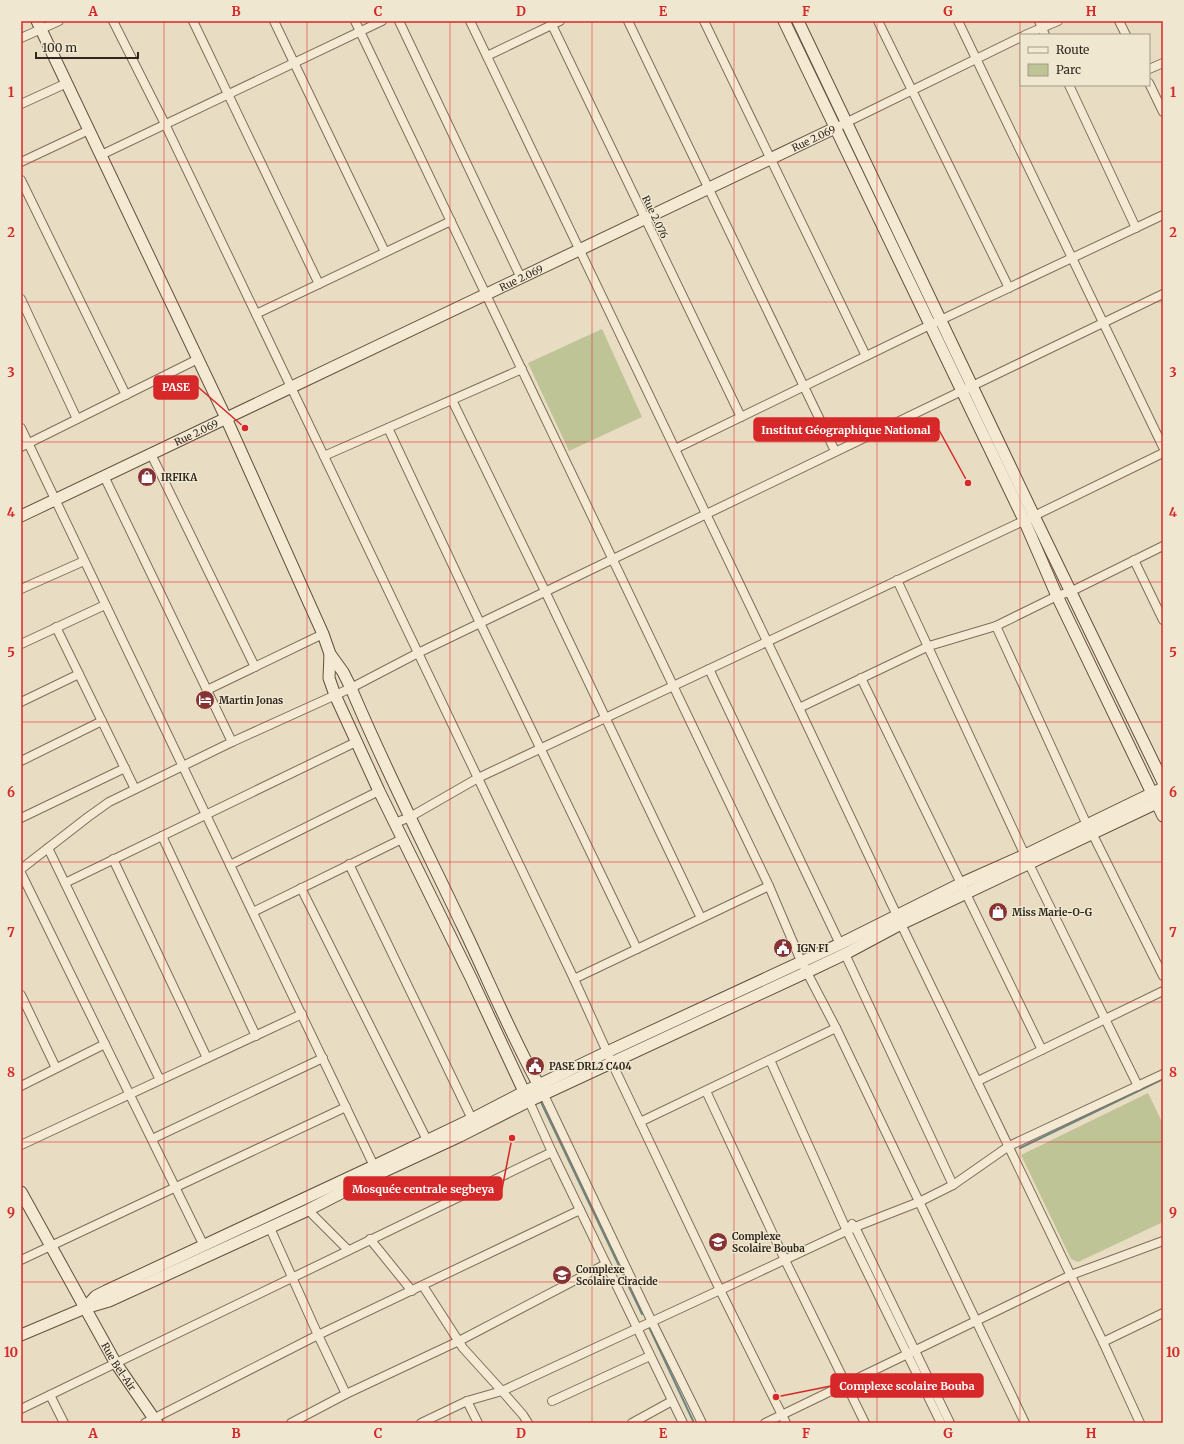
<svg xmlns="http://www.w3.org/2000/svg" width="1184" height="1444" font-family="Merriweather,serif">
  <rect width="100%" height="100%" fill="#e8dcc2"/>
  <g fill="#bfc497">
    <path d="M602,329L642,417L569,451L528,363Z"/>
    <path d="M1148,1093L1163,1124V1222L1078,1262L1071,1259L1021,1155Z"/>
  </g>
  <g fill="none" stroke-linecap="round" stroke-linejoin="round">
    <g stroke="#6c8781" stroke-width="2">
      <path d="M540,1100L642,1314"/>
      <path d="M1020,1148L1163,1079"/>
      <path d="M649,1327L694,1423"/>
      <path d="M905,1339L909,1347"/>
    </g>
    <g stroke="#7f6e5b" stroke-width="10">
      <g id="street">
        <path d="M113,21L165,124L256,314L574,979L612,1063L720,1290L786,1423"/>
        <path d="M193,21L319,284"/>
        <path d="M274,21L385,252"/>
        <path d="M355,21L769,886L801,961L836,1028L1025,1423"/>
        <path d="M399,21L521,278"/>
        <path d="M470,21L799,708L901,924L1103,1342L1140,1423"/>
        <path d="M628,21L835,451"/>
        <path d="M704,21L866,356"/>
        <path d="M878,21L1009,288"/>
        <path d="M958,21L1163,447"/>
        <path d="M1039,21L1045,35"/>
        <path d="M1119,21L1126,35"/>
        <path d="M552,25L741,417"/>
        <path d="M1025,35L1058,21"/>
        <path d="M21,38L59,21"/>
        <path d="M487,56L560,21"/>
        <path d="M1149,69L1163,63"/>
        <path d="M1149,83L1163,112"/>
        <path d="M1069,85L1136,228"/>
        <path d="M21,104L67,83"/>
        <path d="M835,128L1021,37"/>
        <path d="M101,155L382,21"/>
        <path d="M21,162L89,130"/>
        <path d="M21,180L126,395"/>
        <path d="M21,299L77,419"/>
        <path d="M256,314L451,221"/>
        <path d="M452,400L545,591L701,918"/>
        <path d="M21,428L374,1166"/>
        <path d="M388,428L480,623L637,949"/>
        <path d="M21,447L198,359"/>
        <path d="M675,449L930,325L1163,215"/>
        <path d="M151,454L255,667"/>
        <path d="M324,456L522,369"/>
        <path d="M104,476L232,742"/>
        <path d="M1134,560L1163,620"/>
        <path d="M897,580L1029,864L1138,1086"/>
        <path d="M21,589L84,561"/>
        <path d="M996,626L1087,825L1092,833L1163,976"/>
        <path d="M56,627L135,789"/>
        <path d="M21,644L105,605"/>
        <path d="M709,669L840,944"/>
        <path d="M861,678L1042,1050"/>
        <path d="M207,690L323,634"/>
        <path d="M21,702L79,674"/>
        <path d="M799,708L929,646L996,626L1057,596L1072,591L1163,546"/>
        <path d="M21,761L102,721"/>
        <path d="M21,818L125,768"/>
        <path d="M395,823L410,817L478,778L1034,516L1163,453"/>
        <path d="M162,836L256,1036"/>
        <path d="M48,848L160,1080"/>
        <path d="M113,859L207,1058"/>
        <path d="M349,864L472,1119"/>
        <path d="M230,865L379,791"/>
        <path d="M21,869L88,817L109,802L232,742L351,688L418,653L1163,294"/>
        <path d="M21,873L204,1246"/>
        <path d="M65,883L356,742"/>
        <path d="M301,888L427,1140"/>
        <path d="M253,912L402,839"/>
        <path d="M845,954L953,1185"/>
        <path d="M574,979L769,886"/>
        <path d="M21,995L56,1068"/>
        <path d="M770,1060L847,1231L941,1423"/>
        <path d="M978,1081L1163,991"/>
        <path d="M21,1086L105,1044"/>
        <path d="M706,1091L785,1260L865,1423"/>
        <path d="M544,1095L652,1322L702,1423"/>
        <path d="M529,1101L552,1152L683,1423"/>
        <path d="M640,1122L836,1028"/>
        <path d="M152,1139L323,1058"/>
        <path d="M21,1145L302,1014"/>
        <path d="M308,1210L348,1250"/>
        <path d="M852,1224L855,1227L950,1423"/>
        <path d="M270,1228L318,1335L346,1394"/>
        <path d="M370,1239L412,1291"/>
        <path d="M21,1260L346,1107"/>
        <path d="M423,1286L463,1348L502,1391L523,1415L528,1423"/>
        <path d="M1103,1342L1163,1313"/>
        <path d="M50,1395L64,1423"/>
        <path d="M467,1401L478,1423"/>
        <path d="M552,1401L650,1356"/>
        <path d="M21,1409L552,1152"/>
        <path d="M145,1423L318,1335L580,1210"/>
        <path d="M291,1423L346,1394L459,1341L606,1264"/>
        <path d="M421,1423L467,1401L502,1391L720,1290L855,1227L919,1202L953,1185L1009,1146L1163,1074"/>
        <path d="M632,1423L672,1401"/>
        <path d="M765,1423L1071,1275L1163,1241"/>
      </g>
    </g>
    <g stroke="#61503e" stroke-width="13">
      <g id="secondary">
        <path d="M37,21L226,418L323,634L330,654L343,672L351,688C385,769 425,847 463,927C489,981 512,1038 542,1091"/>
        <path d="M784,21L1024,520L1057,596L1163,816"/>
        <path d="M798,21L1034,516L1163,782"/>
        <path id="s1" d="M21,516L835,128"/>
        <path d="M330,654L329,678L335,695L379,791L471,978L527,1098"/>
        <path id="s2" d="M21,1192L115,1362L157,1423"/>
        <path d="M85,1308L96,1296L106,1291L374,1166L472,1119L524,1092L607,1052L840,944L962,883L1025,855L1163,788"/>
        <path d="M21,1335L85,1308L109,1301L308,1210L376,1175L460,1136L529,1101L807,972L845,954L901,924L1163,800"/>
      </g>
    </g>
    <use href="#street" stroke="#f4ead4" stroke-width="8"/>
    <use href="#secondary" stroke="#f4ead4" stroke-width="11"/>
  </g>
  <path fill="none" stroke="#d62828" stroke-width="1" stroke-opacity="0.55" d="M164,21V1423M307,21V1423M450,21V1423M592,21V1423M734,21V1423M877,21V1423M1020,21V1423M21,162H1163M21,302H1163M21,442H1163M21,582H1163M21,722H1163M21,862H1163M21,1002H1163M21,1142H1163M21,1282H1163"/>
  <defs>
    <g id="shop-disc" transform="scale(1)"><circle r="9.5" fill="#873233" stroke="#f0e7d0"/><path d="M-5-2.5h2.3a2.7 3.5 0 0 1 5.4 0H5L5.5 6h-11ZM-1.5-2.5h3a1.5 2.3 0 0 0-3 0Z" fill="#fff"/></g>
    <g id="hotel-disc" transform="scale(1)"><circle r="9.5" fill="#873233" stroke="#f0e7d0"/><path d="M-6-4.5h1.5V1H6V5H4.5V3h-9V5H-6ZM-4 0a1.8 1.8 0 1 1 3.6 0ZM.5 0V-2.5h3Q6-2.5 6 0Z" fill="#fff"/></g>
    <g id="civic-disc" transform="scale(1)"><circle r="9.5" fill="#873233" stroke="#f0e7d0"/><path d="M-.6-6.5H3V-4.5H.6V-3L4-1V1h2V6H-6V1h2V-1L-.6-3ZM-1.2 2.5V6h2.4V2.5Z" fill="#fff"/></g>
    <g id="school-disc" transform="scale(1)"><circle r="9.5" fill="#873233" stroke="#f0e7d0"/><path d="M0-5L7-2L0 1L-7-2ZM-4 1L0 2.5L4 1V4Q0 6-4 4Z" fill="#fff"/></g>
  </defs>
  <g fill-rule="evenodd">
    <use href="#shop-disc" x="147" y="477"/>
    <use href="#hotel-disc" x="205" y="700"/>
    <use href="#shop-disc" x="998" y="912"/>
    <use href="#civic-disc" x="783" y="948"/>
    <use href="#civic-disc" x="535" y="1066"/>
    <use href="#school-disc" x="718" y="1242"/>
    <use href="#school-disc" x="562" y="1275"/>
  </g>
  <g text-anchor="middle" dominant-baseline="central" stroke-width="3" stroke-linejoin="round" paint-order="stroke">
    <g font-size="10" fill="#31271e" stroke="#f0e7d0">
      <text stroke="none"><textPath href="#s1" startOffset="878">Rue 2.069</textPath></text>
      <text transform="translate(655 217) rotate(64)">Rue 2.076</text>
      <text stroke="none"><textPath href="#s1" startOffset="554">Rue 2.069</textPath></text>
      <text stroke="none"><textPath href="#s1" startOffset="194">Rue 2.069</textPath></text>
      <text stroke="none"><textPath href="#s2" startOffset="200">Rue Bel-Air</textPath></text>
    </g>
    <g font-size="10" font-weight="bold" fill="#31271e" stroke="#f0e7d0" text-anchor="start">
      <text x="161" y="477">IRFIKA</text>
      <text x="219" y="700">Martin Jonas</text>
      <text x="1012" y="912">Miss Marie-O-G</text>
      <text x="797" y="948">IGN FI</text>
      <text x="549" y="1066">PASE DRL2 C404</text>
      <text x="732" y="1236">Complexe<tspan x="732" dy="12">Scolaire Bouba</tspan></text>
      <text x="576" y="1269">Complexe<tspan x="576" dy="12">Scolaire Ciracide</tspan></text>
    </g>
  </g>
  <path fill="none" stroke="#d62828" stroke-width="1.5" d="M245 428L198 387M968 483L939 430M512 1138L502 1189M776 1397L831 1386"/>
  <g fill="#d62828" stroke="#f0e7d0" stroke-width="1.5">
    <circle cx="245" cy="428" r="4"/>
    <circle cx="968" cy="483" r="4"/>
    <circle cx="512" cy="1138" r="4"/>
    <circle cx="776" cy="1397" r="4"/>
  </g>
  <g fill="#d62828" stroke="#d62828" stroke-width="1.5">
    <rect x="154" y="376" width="44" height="23" rx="4"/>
    <rect x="754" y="418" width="185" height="23" rx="4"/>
    <rect x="344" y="1177" width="158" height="23" rx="4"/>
    <rect x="831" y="1374" width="152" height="23" rx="4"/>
  </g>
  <g font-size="11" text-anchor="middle" font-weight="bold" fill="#fff">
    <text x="176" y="391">PASE</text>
    <text x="846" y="434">Institut Géographique National</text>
    <text x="423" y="1193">Mosquée centrale segbeya</text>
    <text x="907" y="1390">Complexe scolaire Bouba</text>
  </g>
  <rect width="1184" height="1444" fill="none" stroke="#f0e7d0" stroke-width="44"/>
  <rect x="1020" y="34" width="130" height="52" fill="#f0e7d0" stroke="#a49a89"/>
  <rect x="1028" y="47" width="20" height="6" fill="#f4ead4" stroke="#a49a89"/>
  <text x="1056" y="54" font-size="12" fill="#31271e">Route</text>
  <rect x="1028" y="64" width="20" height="12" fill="#bfc497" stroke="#a49a89"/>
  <text x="1056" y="74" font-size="12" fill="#31271e">Parc</text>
  <path d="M36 52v6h102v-6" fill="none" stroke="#31271e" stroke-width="2"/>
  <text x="42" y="52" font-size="12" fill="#31271e" stroke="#f0e7d0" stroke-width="3" paint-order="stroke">100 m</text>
  <rect x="22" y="22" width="1140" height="1400" fill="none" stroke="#d62828" stroke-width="1.5"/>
  <g font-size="13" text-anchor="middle" font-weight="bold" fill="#d62828">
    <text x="93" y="16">A</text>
    <text x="236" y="16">B</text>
    <text x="378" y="16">C</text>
    <text x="521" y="16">D</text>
    <text x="663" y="16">E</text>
    <text x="806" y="16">F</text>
    <text x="948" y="16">G</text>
    <text x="1091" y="16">H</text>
    <text x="11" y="97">1</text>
    <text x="1173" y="97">1</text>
    <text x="11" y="237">2</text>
    <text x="1173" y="237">2</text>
    <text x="11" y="377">3</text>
    <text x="1173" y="377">3</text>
    <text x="11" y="517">4</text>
    <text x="1173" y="517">4</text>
    <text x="11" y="657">5</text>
    <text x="1173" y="657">5</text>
    <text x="11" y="797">6</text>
    <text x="1173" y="797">6</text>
    <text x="11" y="937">7</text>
    <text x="1173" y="937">7</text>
    <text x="11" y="1077">8</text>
    <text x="1173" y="1077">8</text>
    <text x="11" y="1217">9</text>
    <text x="1173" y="1217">9</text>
    <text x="11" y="1357">10</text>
    <text x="1173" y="1357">10</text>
    <text x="93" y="1438">A</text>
    <text x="236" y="1438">B</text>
    <text x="378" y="1438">C</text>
    <text x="521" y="1438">D</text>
    <text x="663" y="1438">E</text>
    <text x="806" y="1438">F</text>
    <text x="948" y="1438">G</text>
    <text x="1091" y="1438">H</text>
  </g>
</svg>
